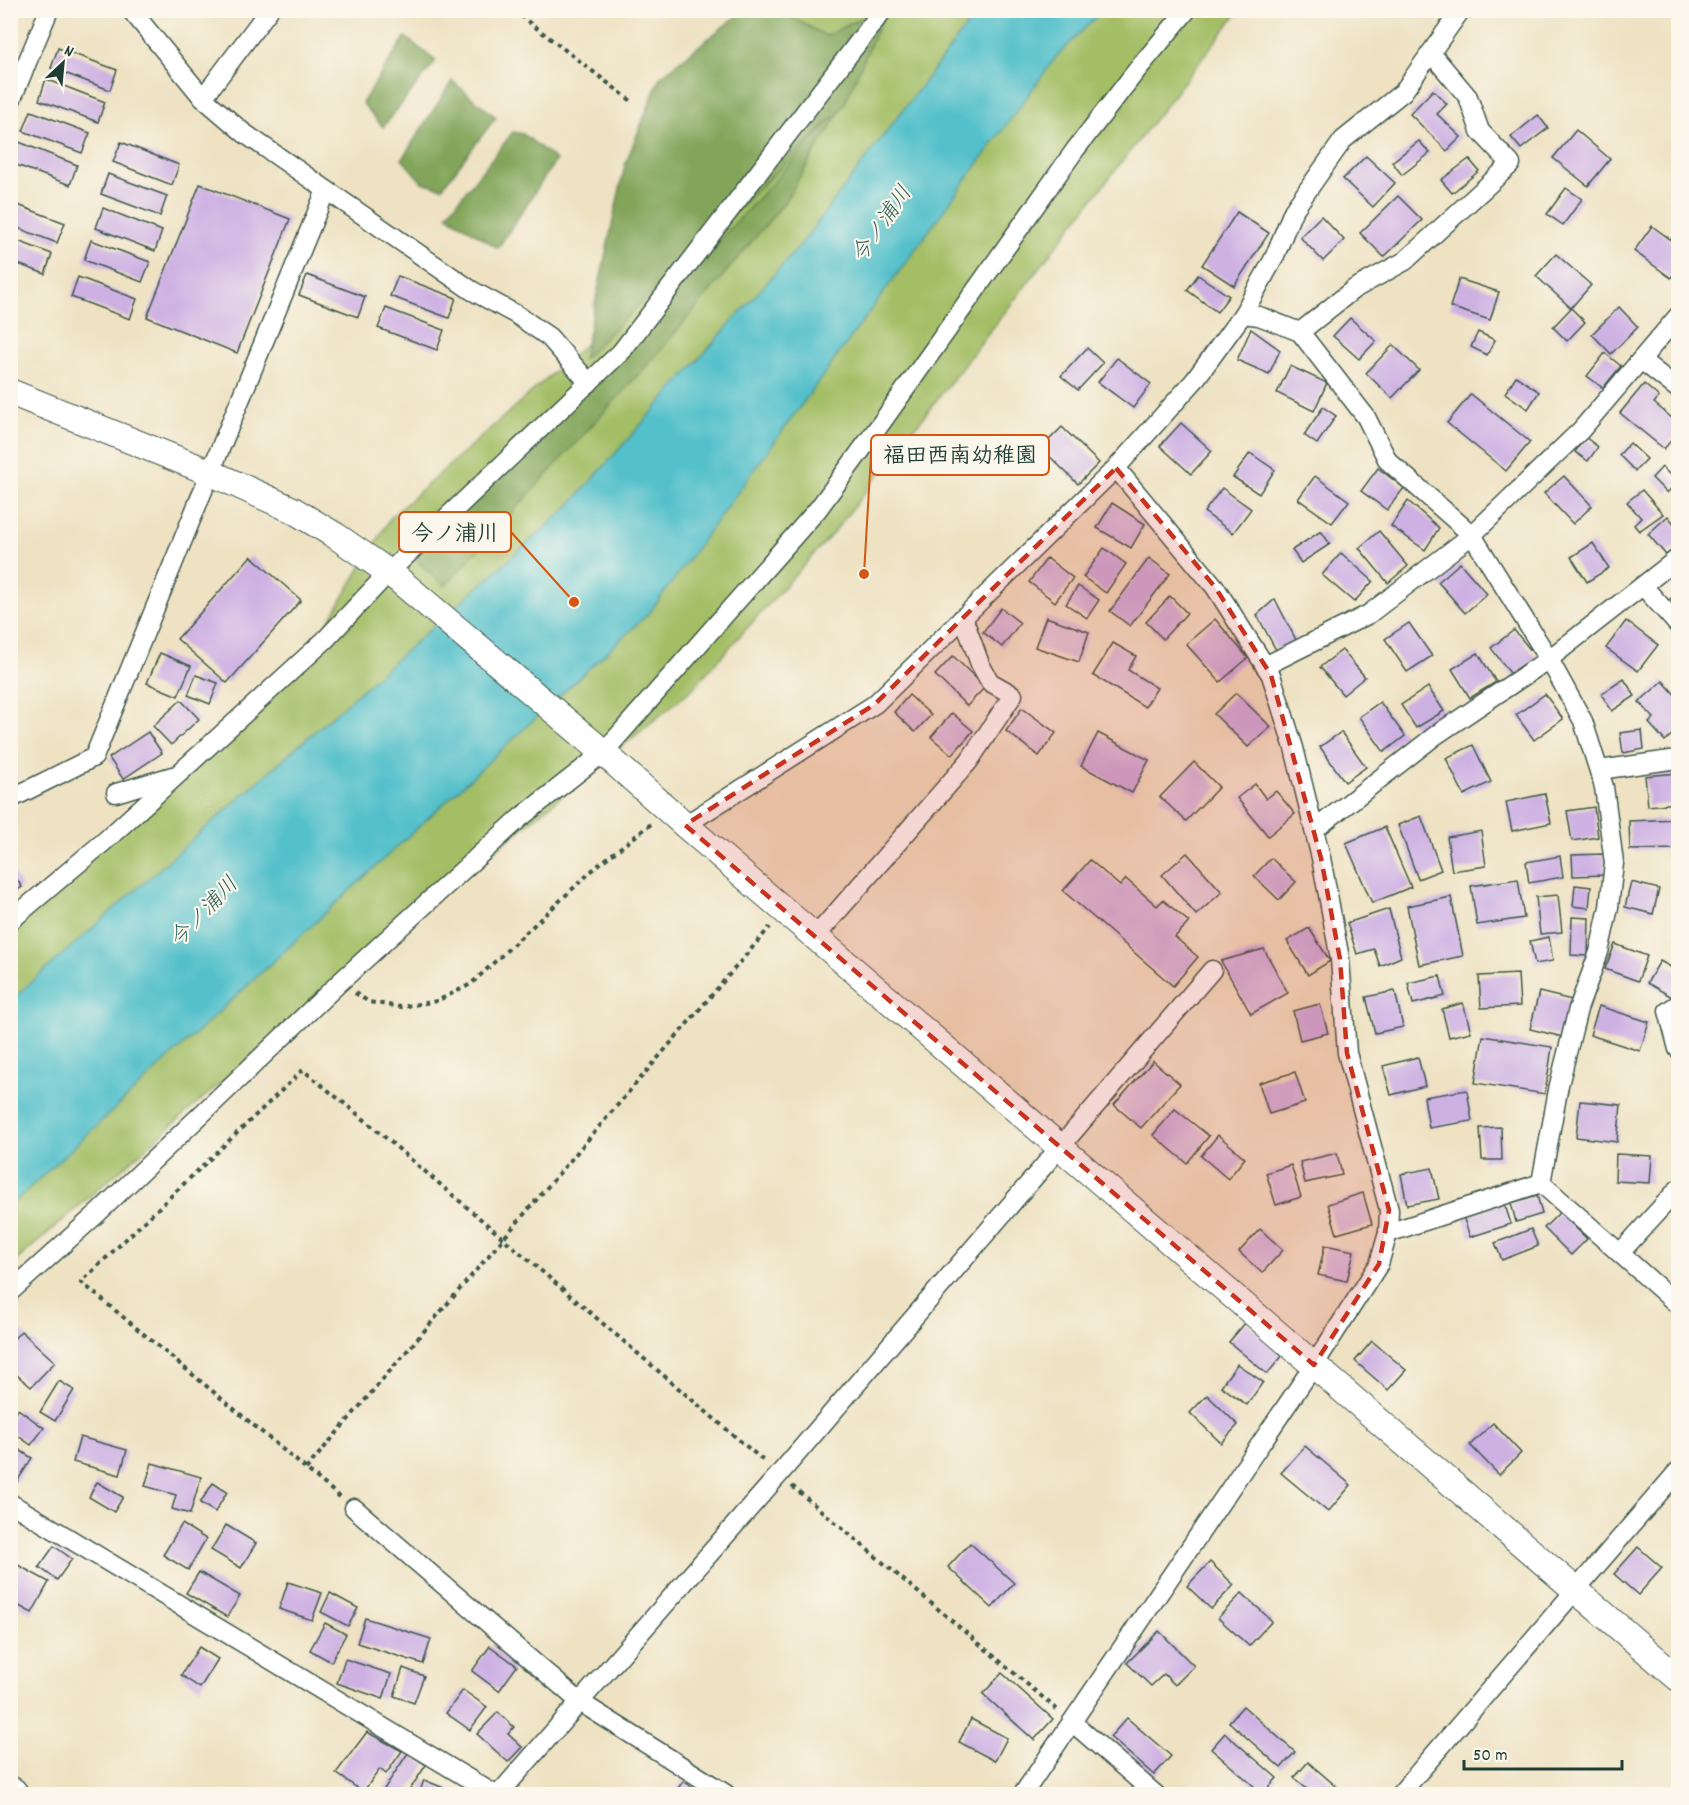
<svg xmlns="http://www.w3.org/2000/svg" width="1689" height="1805" font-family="Dekko,'Klee One',sans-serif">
  <rect width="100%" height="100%" fill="#fbf7ec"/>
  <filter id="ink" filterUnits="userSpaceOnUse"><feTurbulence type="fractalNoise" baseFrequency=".0167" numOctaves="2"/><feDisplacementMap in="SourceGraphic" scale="12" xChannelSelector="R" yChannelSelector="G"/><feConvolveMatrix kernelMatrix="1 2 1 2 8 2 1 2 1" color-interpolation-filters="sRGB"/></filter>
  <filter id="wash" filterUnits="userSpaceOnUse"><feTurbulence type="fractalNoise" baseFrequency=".008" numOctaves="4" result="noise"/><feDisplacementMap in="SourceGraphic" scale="24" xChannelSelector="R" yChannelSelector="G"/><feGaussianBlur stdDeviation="1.35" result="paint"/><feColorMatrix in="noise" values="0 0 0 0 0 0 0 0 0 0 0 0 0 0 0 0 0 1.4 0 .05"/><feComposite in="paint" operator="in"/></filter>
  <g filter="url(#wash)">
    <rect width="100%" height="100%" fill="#eee2c3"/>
    <g fill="#a3be65" stroke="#617e4c" stroke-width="1.5">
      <path d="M780,11H875L826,36Z"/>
      <path d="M886,11H1239L834,532L691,690L387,939L11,1265L10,916L310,653L391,517L716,228Z"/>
    </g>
    <g fill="#82a55a" stroke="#507147" stroke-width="1.5">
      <path d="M743,11H780L826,36L875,11H885L845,103L784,203L659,352L445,586L419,563L415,548L645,321L834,116L583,359L625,165L660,77Z"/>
      <path d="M405,37L436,61L383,127L362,103Z"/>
      <path d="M452,81L496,117L442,188L422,182L402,159Z"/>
      <path d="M513,132L523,134L556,160L498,248L447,215Z"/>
    </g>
    <path fill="#52c0ca" stroke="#387e7f" stroke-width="1.5" d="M978,11H1102L1056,57L650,612L11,1205V1000L566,509L801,244Z"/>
    <g id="blocks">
      <g fill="#cdb1e3">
        <path d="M58,48L117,70L110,90L51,68Z"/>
        <path d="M46,79L105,102L98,122L39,100Z"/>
        <path d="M1433,90L1447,104L1437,114L1461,137L1447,151L1410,114Z"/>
        <path d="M31,111L90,133L82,153L23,131Z"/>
        <path d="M1538,115L1548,128L1521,149L1511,137Z"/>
        <path d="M1576,130L1610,159L1588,186L1553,158Z"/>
        <path d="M1419,141L1430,153L1402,175L1392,162Z"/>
        <path d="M19,142L77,165L70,185L11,163Z"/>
        <path d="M121,142L179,165L172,185L113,162Z"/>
        <path d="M1366,156L1395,183L1373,207L1343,179Z"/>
        <path d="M1469,159L1479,171L1452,193L1441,180Z"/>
        <path d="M108,174L167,196L160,216L101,194Z"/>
        <path d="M200,184L290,219L237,353L147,317Z"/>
        <path d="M1566,188L1582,199L1563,225L1547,214Z"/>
        <path d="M1398,196L1422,220L1384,257L1360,233Z"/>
        <path d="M10,202L65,223L57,243L10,225Z"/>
        <path d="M103,208L162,231L155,251L96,228Z"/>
        <path d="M1237,212L1269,233L1234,286L1202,265Z"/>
        <path d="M1321,216L1344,240L1323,261L1300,237Z"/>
        <path d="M1652,226L1678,245V267L1671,278L1634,251Z"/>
        <path d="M10,238L52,254L45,274L10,261Z"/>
        <path d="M91,240L150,262L142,282L84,260Z"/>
        <path d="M1556,254L1591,285L1571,308L1536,276Z"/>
        <path d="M307,275L365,297L358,317L299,295Z"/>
        <path d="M1198,275L1229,296L1217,312L1187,290Z"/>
        <path d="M398,276L456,298L449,318L390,296Z"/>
        <path d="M78,277L137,299L130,319L71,297Z"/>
        <path d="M1459,279L1499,292L1490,320L1450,307Z"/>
        <path d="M1619,307L1638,327L1611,354L1592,334Z"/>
        <path d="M386,308L444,330L437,350L378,328Z"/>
        <path d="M1571,308L1585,322L1567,341L1553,327Z"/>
        <path d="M1350,318L1376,341L1359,359L1333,336Z"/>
        <path d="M1251,329L1280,350L1269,374L1237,360Z"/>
        <path d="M1478,332L1495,340L1487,355L1471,347Z"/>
        <path d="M1393,345L1419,370L1392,398L1366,373Z"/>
        <path d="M1087,348L1103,363L1078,390L1061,376Z"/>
        <path d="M1605,353L1621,366L1603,388L1587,376Z"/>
        <path d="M1117,358L1151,384L1133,408L1098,382Z"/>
        <path d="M1290,366L1327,383L1314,411L1277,393Z"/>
        <path d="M1516,376L1539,392L1528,409L1505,393Z"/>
        <path d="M1644,384L1659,397L1654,403L1678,423V432L1664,449L1620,413Z"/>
        <path d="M1471,394L1530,442L1506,471L1447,423Z"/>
        <path d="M1323,407L1336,416L1317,444L1304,435Z"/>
        <path d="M1181,423L1212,451L1191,474L1160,446Z"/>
        <path d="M1062,427L1099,463L1078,484L1041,448Z"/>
        <path d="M1585,437L1598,447L1588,461L1575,452Z"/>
        <path d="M1630,443L1647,459L1635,471L1619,455Z"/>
        <path d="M1250,453L1275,470L1259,494L1233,477Z"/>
        <path d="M1662,467L1677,482L1667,493L1652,478Z"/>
        <path d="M1378,468L1404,488L1387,510L1361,491Z"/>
        <path d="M1315,476L1349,501L1332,523L1298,499Z"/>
        <path d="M1564,476L1592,506L1573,524L1544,493Z"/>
        <path d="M1222,488L1251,509L1233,533L1204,512Z"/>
        <path d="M1642,490L1663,514L1639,531L1634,525L1641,518L1627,502Z"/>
        <path d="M1408,501L1439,528L1425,550L1391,526Z"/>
        <path d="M1112,503L1145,524L1131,548L1097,528Z"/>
        <path d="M1668,516L1678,529V545L1666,555L1648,534Z"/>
        <path d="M1321,531L1330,544L1301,563L1292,550Z"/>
        <path d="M1379,531L1408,566L1388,583L1359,548Z"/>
        <path d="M1593,543L1609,568L1587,582L1571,557Z"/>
        <path d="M1104,548L1126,564L1106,593L1083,577Z"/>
        <path d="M1341,553L1373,581L1354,602L1322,575Z"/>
        <path d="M251,556L301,600L227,683L177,639Z"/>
        <path d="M1047,558L1073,578L1055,602L1029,582Z"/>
        <path d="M1149,558L1170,574L1130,626L1110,611Z"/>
        <path d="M1460,563L1487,594L1465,613L1438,582Z"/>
        <path d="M1078,586L1099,600L1087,618L1066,604Z"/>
        <path d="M1678,592V612L1669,600Z"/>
        <path d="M1170,596L1187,613L1163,639L1146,622Z"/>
        <path d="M1275,599L1296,640L1276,650L1257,615Z"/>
        <path d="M1001,608L1020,623L1002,647L983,632Z"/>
        <path d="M1046,617L1089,632L1079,662L1035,647Z"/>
        <path d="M1215,619L1248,658L1220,682L1186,644Z"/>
        <path d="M1626,621L1658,645L1638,671L1606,648Z"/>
        <path d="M1409,623L1432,656L1407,672L1385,639Z"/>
        <path d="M1514,630L1537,658L1513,677L1491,648Z"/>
        <path d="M1113,643L1136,656L1128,670L1157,688L1145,707L1093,675Z"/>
        <path d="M1342,650L1365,677L1343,695L1320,667Z"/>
        <path d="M160,653L191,666L178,696L147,683Z"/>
        <path d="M1478,653L1496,682L1470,698L1452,669Z"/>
        <path d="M953,656L985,687L967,706L935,675Z"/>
        <path d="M196,675L218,683L210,704L188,695Z"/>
        <path d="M1624,679L1635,696L1612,711L1601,694Z"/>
        <path d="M1663,681L1678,698V729L1665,741L1649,723L1654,718L1639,702Z"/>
        <path d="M1428,687L1444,711L1416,728L1401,705Z"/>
        <path d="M1236,693L1271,727L1248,747L1214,714Z"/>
        <path d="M1545,694L1563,719L1534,740L1516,715Z"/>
        <path d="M909,695L931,715L915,732L894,712Z"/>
        <path d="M181,700L199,719L171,745L153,726Z"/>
        <path d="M1380,702L1405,736L1384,752L1359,717Z"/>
        <path d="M1022,708L1056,733L1039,756L1006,731Z"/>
        <path d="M952,713L973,731L952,755L931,737Z"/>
        <path d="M1642,730L1644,749L1623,753L1620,733Z"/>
        <path d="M148,732L162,753L123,779L109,758Z"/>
        <path d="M1341,732L1366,767L1345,782L1320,747Z"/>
        <path d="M1098,733L1149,760L1132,793L1081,766Z"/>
        <path d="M1473,745L1491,782L1464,795L1446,758Z"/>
        <path d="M1194,762L1219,787L1186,821L1160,797Z"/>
        <path d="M1678,773V803L1648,806L1645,776Z"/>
        <path d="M1255,784L1266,799L1276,791L1295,814L1268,836L1237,798Z"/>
        <path d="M1545,794L1551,823L1512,831L1506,802Z"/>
        <path d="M1594,807L1598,837L1572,841L1567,811Z"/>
        <path d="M1421,816L1441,870L1418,879L1398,825Z"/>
        <path d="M1678,819V849L1630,850L1629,821Z"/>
        <path d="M1385,827L1411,887L1372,903L1346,843Z"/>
        <path d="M1481,831L1486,866L1452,871L1447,837Z"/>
        <path d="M1187,853L1222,892L1196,915L1162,875Z"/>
        <path d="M1604,854L1605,875L1573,876L1572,855Z"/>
        <path d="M1560,856L1563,877L1529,883L1526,862Z"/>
        <path d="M1271,858L1296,882L1279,900L1254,876Z"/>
        <path d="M1090,860L1120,886L1126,879L1157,906L1163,900L1189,922L1175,937L1198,957L1173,986L1063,891Z"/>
        <path d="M10,869L22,887L10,895Z"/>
        <path d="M1518,879L1524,918L1477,925L1471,886Z"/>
        <path d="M1631,882L1659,889L1653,914L1625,907Z"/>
        <path d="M1575,885L1591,887L1589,908L1573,906Z"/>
        <path d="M1558,895L1562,932L1540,934L1536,897Z"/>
        <path d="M1451,897L1463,956L1419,965L1407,906Z"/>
        <path d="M1389,909L1401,957L1380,966L1374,949L1357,954L1347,923Z"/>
        <path d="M1572,917L1589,918L1588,956L1571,955Z"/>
        <path d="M1309,928L1330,961L1308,975L1287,941Z"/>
        <path d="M1549,937L1553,961L1535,964L1530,941Z"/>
        <path d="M1615,944L1647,956L1638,981L1605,969Z"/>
        <path d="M1264,949L1288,993L1251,1014L1221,961Z"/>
        <path d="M1660,961L1678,971V986L1672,997L1647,983Z"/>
        <path d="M1518,974L1520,1006L1481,1008L1479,976Z"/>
        <path d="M1440,976L1445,996L1413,1004L1408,983Z"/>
        <path d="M1395,991L1403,1027L1375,1033L1366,997Z"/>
        <path d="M1539,992L1572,1000L1563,1037L1530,1029Z"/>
        <path d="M1463,1003L1471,1032L1449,1037L1442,1009Z"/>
        <path d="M1320,1004L1328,1033L1300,1040L1293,1011Z"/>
        <path d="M1599,1006L1649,1022L1640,1051L1590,1035Z"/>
        <path d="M1483,1036L1552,1047L1545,1094L1475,1083Z"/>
        <path d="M1418,1057L1425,1086L1391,1095L1383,1066Z"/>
        <path d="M1153,1061L1180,1084L1141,1128L1114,1105Z"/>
        <path d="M1295,1072L1305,1103L1269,1114L1259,1083Z"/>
        <path d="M1467,1090L1472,1121L1429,1128L1424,1097Z"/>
        <path d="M1580,1101L1621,1105L1617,1142L1576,1137Z"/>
        <path d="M1175,1109L1209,1136L1187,1163L1153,1135Z"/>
        <path d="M1501,1127L1502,1160H1482L1480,1128Z"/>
        <path d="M1218,1135L1245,1158L1228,1179L1201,1156Z"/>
        <path d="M1337,1153L1342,1175L1305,1183L1300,1162Z"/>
        <path d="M1616,1154L1652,1156L1650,1183L1615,1181Z"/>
        <path d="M1291,1165L1301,1197L1276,1205L1266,1173Z"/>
        <path d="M1432,1168L1439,1199L1407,1205L1401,1174Z"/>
        <path d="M1363,1193L1372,1224L1337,1234L1328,1204Z"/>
        <path d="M1537,1195L1542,1214L1516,1222L1511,1203Z"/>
        <path d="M1504,1202L1511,1224L1470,1237L1463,1216Z"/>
        <path d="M1560,1212L1587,1239L1571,1255L1544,1228Z"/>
        <path d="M1260,1229L1283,1250L1262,1273L1239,1252Z"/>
        <path d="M1531,1229L1538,1246L1502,1260L1495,1243Z"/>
        <path d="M1325,1245L1354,1251L1347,1281L1318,1275Z"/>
        <path d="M1246,1322L1284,1354L1267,1374L1229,1342Z"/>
        <path d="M21,1331L55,1362L31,1387L10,1369V1343Z"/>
        <path d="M1372,1341L1406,1370L1388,1390L1355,1361Z"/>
        <path d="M1237,1364L1263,1382L1247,1405L1221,1386Z"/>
        <path d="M59,1381L74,1390L55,1421L40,1412Z"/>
        <path d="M1207,1395L1238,1425L1221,1443L1190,1413Z"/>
        <path d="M18,1409L44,1428L31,1445L10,1430V1419Z"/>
        <path d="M1493,1423L1521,1453L1499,1475L1470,1445Z"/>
        <path d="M80,1437L127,1450L120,1475L73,1462Z"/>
        <path d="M1305,1446L1351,1485L1328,1512L1281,1473Z"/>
        <path d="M15,1447L32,1458L16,1483L10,1479V1454Z"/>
        <path d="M152,1463L201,1477L190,1514L172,1509L176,1495L145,1486Z"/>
        <path d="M97,1482L123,1497L114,1512L89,1497Z"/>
        <path d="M213,1483L227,1492L215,1512L200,1503Z"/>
        <path d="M182,1524L206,1539L188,1570L163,1555Z"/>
        <path d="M226,1525L256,1543L241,1568L211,1550Z"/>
        <path d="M970,1543L1014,1583L992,1608L948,1567Z"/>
        <path d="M54,1546L72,1559L57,1580L39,1567Z"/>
        <path d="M1638,1547L1662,1568L1638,1595L1614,1574Z"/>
        <path d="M1210,1562L1234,1585L1211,1609L1187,1586Z"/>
        <path d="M16,1564L49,1582L32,1613L10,1601V1573Z"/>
        <path d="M199,1572L240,1596L227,1617L186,1593Z"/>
        <path d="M288,1582L322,1593L312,1620L279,1609Z"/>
        <path d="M330,1593L358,1608L348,1626L321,1612Z"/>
        <path d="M1242,1593L1272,1621L1249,1646L1218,1618Z"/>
        <path d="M365,1618L431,1639L423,1664L357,1643Z"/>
        <path d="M325,1623L346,1634L331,1662L310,1650Z"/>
        <path d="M1159,1631L1194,1666L1175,1685L1164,1674L1151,1686L1127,1663Z"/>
        <path d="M490,1646L517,1666L499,1691L472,1671Z"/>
        <path d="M199,1647L218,1659L200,1688L181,1675Z"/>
        <path d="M345,1659L391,1674L383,1699L337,1683Z"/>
        <path d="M403,1668L424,1676L414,1703L394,1696Z"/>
        <path d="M1002,1673L1053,1719L1034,1740L983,1694Z"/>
        <path d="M463,1690L487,1707L470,1730L446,1713Z"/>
        <path d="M1243,1706L1295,1752L1281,1768L1229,1722Z"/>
        <path d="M498,1712L514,1727L508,1734L522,1747L508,1762L477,1734Z"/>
        <path d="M1127,1718L1171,1756L1154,1775L1110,1737Z"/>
        <path d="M971,1719L1007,1738L995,1761L959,1742Z"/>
        <path d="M367,1732L402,1751L386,1774L380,1769L363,1792L336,1773Z"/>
        <path d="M1225,1733L1277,1778L1263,1794L1211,1749Z"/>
        <path d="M408,1753L426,1765L407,1794H392L384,1789Z"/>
        <path d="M1308,1762L1345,1794H1313L1294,1778Z"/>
        <path d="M424,1780L459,1794H419Z"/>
        <path d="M683,1781L702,1794H674Z"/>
      </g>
    </g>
  </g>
  <g filter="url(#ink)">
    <use href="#blocks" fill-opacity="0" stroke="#3e5649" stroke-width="1.5"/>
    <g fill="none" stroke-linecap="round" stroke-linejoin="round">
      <g stroke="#3e5649" stroke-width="21">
        <g id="street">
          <path d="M131,10L203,98L244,133L471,290L517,315L549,337L589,383"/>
          <path d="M203,98L269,10"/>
          <path d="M10,103L49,10"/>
          <path d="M1243,314L1274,258L1293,211L1343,140L1403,92L1461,10"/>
          <path d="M1300,332L1354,289L1405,261L1511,164L1480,131L1468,97L1431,53"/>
          <path d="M1641,360L1678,389"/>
          <path d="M1643,586L1678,625"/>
          <path d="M1265,666L1369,614L1472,535L1581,430L1678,316"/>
          <path d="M1599,770L1678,759"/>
          <path d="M116,793L172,776"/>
          <path d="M10,799L94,757L326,190"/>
          <path d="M685,825L875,704L1116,468L1194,381L1243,314L1259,316L1300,332L1366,417L1388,461L1472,535L1549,659L1583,721L1604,787L1614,863L1609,907L1599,952L1578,1009L1559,1085L1541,1183L1388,1233"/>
          <path d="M1314,830L1436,735L1549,659L1678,558"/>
          <path d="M10,921L106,840L325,640L389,572L621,352L883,10"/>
          <path d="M815,937L969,761L1013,695L990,682L980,664L963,617"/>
          <path d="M1678,1004L1668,1011L1678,1049"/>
          <path d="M1541,1183L1678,1305"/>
          <path d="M1620,1253L1678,1189"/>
          <path d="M10,1292L99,1212L339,983L520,818L603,753L818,509L882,422L1075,150L1137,70L1187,10"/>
          <path d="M10,1503L494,1794"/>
          <path d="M354,1508L580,1702L726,1794"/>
          <path d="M1072,1722L1155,1794"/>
          <path d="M499,1794L782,1471L1212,970"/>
          <path d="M1023,1794L1314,1365L1379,1264L1388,1233L1389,1210L1347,1053L1340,959L1321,858L1294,748L1271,675L1215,587L1116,468"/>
          <path d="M1400,1794L1678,1471"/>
        </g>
      </g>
      <g stroke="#3e5649" stroke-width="28">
        <path id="secondary" d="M10,392L209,472L293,510L336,536L394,576L597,747L685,825L1678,1678"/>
      </g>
      <g stroke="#3e5649" stroke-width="36">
        <path id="highway" d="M10,1794H11"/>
      </g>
      <g stroke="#3e5649" stroke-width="4" stroke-dasharray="4.5 4.5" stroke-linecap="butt">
        <path d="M513,10L634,103"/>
        <path d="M355,993L369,1002L401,1007L437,1001L471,984L597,866L651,824"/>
        <path d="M306,1469L770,927"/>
        <path d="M792,1486L1059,1711"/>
        <path d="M340,1497L81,1282L303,1070L366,1121L766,1463"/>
      </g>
      <use href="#street" stroke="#fff" stroke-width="18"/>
      <use href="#secondary" stroke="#fff" stroke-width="26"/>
      <use href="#highway" stroke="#fff" stroke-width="33"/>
    </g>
  </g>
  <path fill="#c8321e" fill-opacity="0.2" stroke="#c8321e" stroke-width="4.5" stroke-dasharray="12 8" stroke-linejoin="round" d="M1116,468L1215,587L1271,675L1321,858L1340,959L1347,1053L1389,1210L1379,1264L1314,1365L685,825L875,704Z"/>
  <g text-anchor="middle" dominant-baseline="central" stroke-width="4.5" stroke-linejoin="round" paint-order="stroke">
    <g font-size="22" font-style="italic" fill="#2c5e5a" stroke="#fbf7ec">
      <text transform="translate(883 225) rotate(-55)">今ノ浦川</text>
      <text transform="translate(205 913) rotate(-46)">今ノ浦川</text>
    </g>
  </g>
  <path fill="none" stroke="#d45610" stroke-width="2" d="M864 574L871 455M574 602L511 532"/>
  <g fill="#d45610" stroke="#fbf7ec" stroke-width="2">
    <circle cx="864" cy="574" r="6"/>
    <circle cx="574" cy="602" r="6"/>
  </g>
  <g fill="#fbf7ec" stroke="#d45610" stroke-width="2">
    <rect x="871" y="435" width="178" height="40" rx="6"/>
    <rect x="399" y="512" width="112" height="40" rx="6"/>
  </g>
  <g font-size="22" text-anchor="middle" font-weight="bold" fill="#1f3d34">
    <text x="960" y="462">福田西南幼稚園</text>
    <text x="455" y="540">今ノ浦川</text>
  </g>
  <rect width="1689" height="1805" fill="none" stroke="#fbf7ec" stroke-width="36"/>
  <g transform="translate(63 63) rotate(26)" stroke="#fbf7ec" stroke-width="4.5" paint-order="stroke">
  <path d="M0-4.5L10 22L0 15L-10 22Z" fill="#1f3d34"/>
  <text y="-9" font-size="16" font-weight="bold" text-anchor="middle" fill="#1f3d34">N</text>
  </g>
  <path d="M1464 1760v9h158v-9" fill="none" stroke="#1f3d34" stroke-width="3"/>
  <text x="1473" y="1760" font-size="18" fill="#1f3d34" stroke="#fbf7ec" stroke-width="4.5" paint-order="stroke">50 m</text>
</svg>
